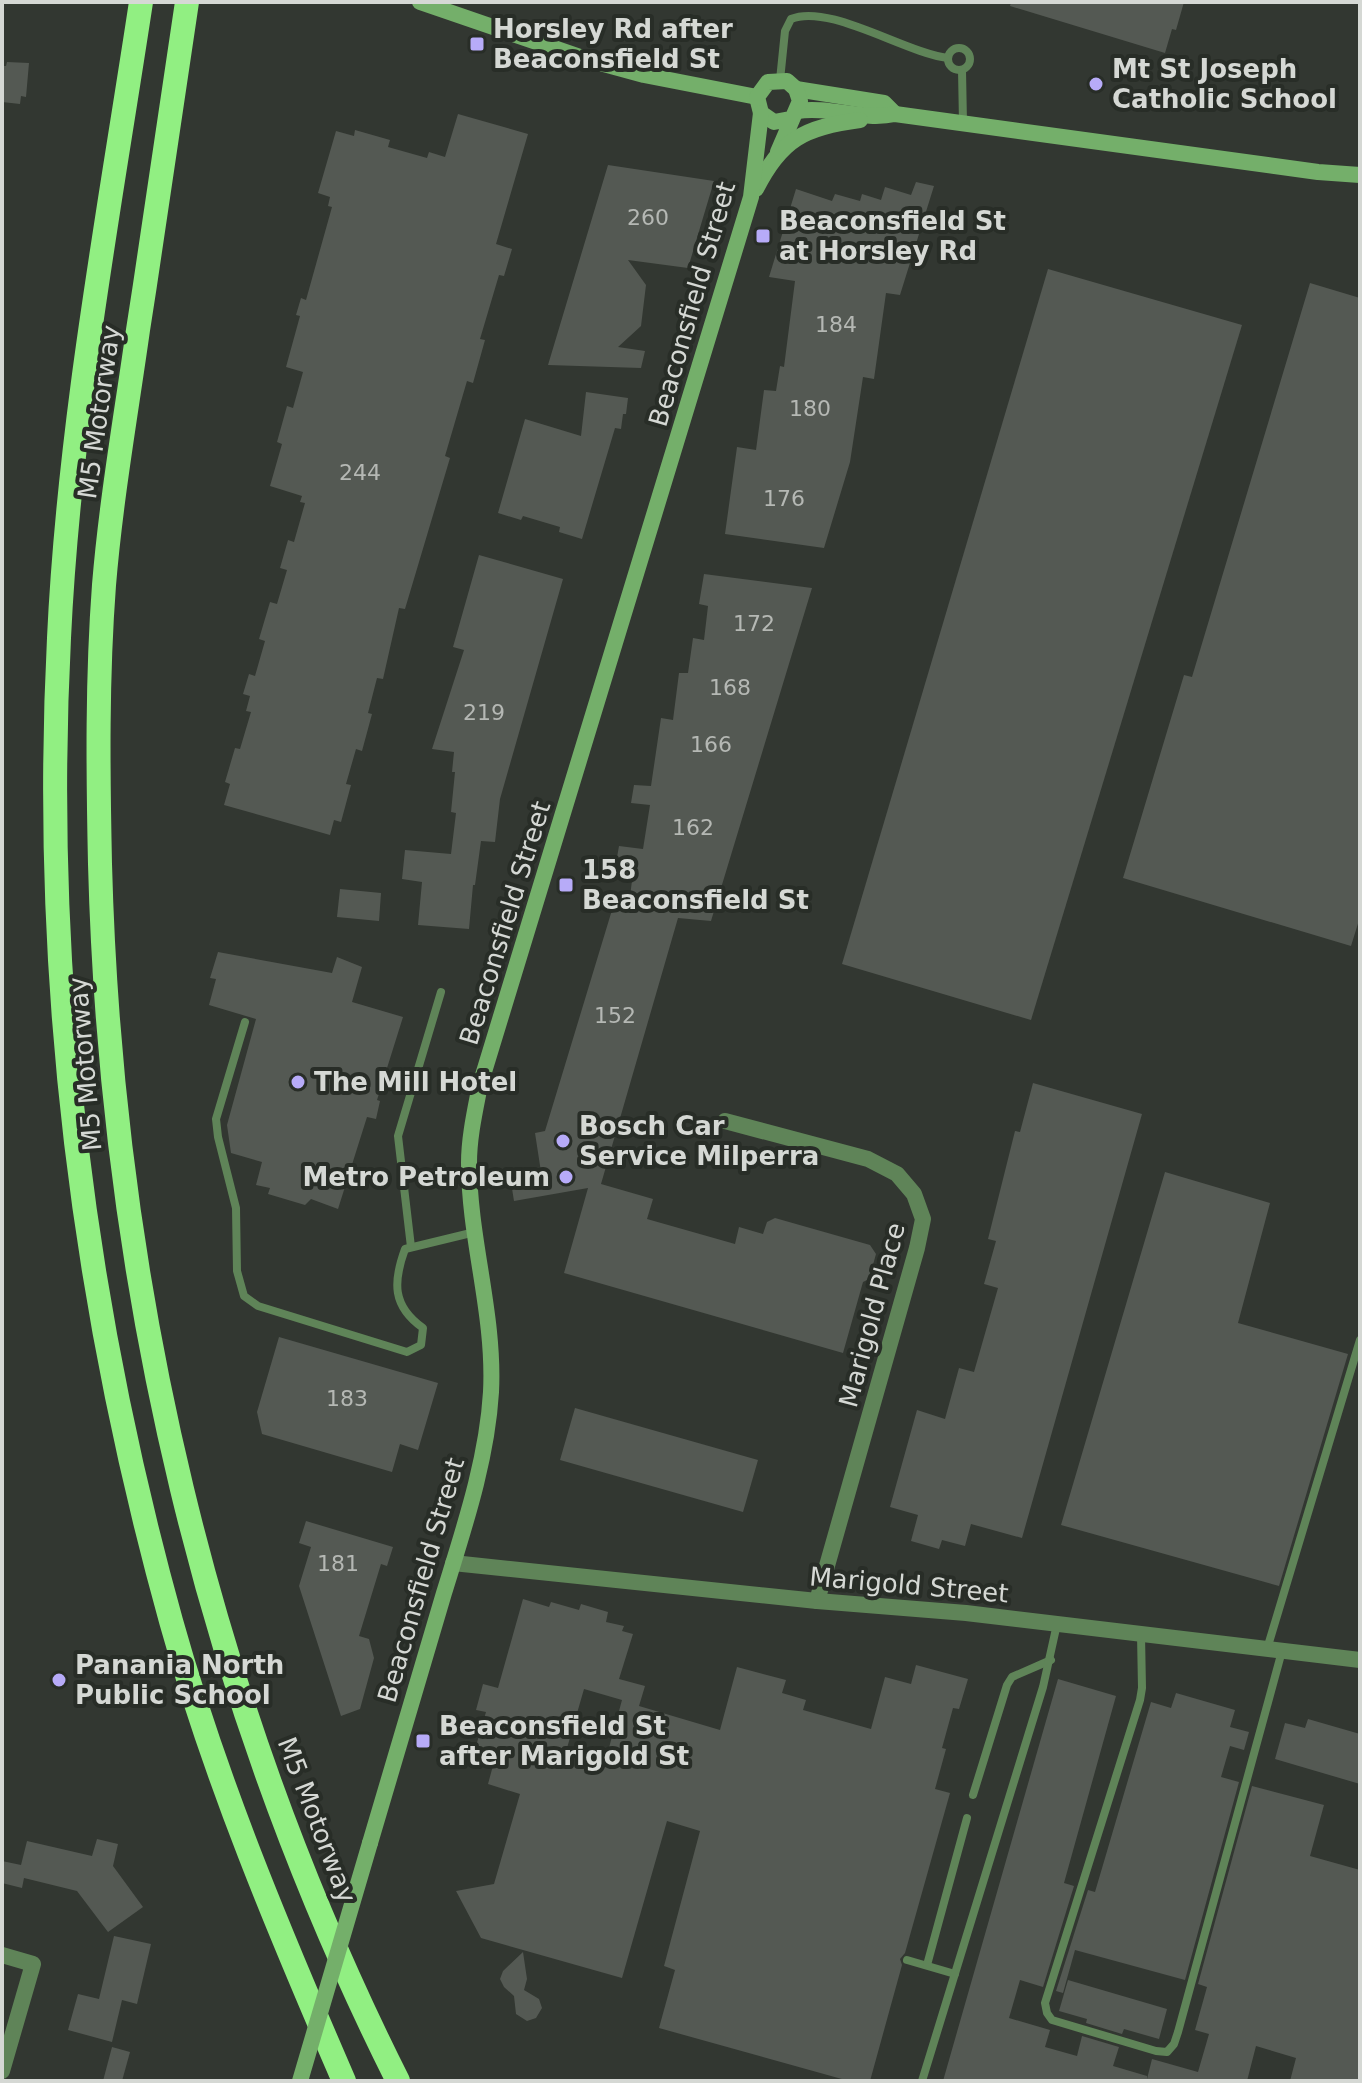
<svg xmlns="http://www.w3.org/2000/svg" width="1362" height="2083" font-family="'DejaVu Sans',sans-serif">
  <rect width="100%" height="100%" fill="#323731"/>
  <g fill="#545953" fill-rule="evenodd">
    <path d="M1011,2H1184L1176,30L1172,29L1165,53L1010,6Z"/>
    <path d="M7,62L29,63L26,97L21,96L20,104L2,102V66H6Z"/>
    <path d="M458,114L528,134L496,244L512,249L504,276L499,275L480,339L485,340L473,383L467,381L445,456L450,458L405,609L399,608L383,679L377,678L368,713L372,714L362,751L356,749L346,784L351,785L341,822L334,820L330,835L224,805L230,784L225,782L235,748L240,749L251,712L246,711L250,696L243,694L249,674L255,676L265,641L259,639L270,602L277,604L287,570L280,568L288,540L294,542L305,503L300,502L302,496L270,486L282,444L277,442L287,406L293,408L303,372L286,367L300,316L296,315L301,298L306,300L332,207L328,206L330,197L318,193L336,131L354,136L355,130L390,140L388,147L427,158L429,152L445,157Z"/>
    <path d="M608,165L714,181L688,268L628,260L646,285L641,326L618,347L645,351L641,368L548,365Z"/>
    <path d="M916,182L934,186L900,295L886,293L874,379L863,377L850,462L824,548L725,534L737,447L756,450L764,390L776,391L780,366L784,367L795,281L769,277L796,189L832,201L835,194L860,201L862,194L881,200L885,187L911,195Z"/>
    <path d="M1048,269L1242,325L1031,1020L842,964Z"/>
    <path d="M1310,283L1360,298V917L1351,946L1123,878L1184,675L1192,677Z"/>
    <path d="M586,392L628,398L626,414H623L621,429L615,428L582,539L559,532L560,527L523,516L521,520L498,513L525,419L581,436Z"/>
    <path d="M479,555L563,579L500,799L495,842L481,841L475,885H473L469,929L418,925L422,882L402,879L405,850L451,854L456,813L451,812L455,772H452L454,752L432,749L464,650L453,647Z"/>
    <path d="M704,574L812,588L711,921L678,918L601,1184L653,1199L647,1219L735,1244L739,1227L763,1234L767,1222L775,1218L870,1245L876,1254L869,1279L863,1282L843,1353L564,1273L588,1188L514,1201L510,1176L541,1172L535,1133L545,1131L612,910L628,912L634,865L616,863L619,846L643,849L650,805L631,803L634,785L651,786L661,718L673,720L679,673H688L693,638L704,640L708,606L699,604Z"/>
    <path d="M340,889L381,893L379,921L337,917Z"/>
    <path d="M218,952L332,973L337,957L362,967L352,1002L403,1017L377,1100L380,1101L376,1119L367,1117L338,1209L311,1199L305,1205L268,1194L270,1188L256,1185L262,1162L231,1153L227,1125L256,1019L209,1005L216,979L210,978Z"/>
    <path d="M1033,1083L1142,1114L1022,1538L971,1524L965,1546L942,1540L939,1549L911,1541L918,1515L890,1507L917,1410L945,1419L959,1368L974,1372L998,1288L984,1284L996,1241L988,1239L1015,1131L1020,1132Z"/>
    <path d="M1165,1172L1270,1203L1238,1323L1348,1354L1279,1586L1061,1525Z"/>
    <path d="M279,1337L438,1383L418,1450L400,1444L392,1472L262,1434L257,1412Z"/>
    <path d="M575,1408L758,1460L743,1512L560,1460Z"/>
    <path d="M306,1521L393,1547L387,1566L381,1564L359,1636L369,1639L374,1658L360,1709L341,1716L299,1586L311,1547L299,1543Z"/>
    <path d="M523,1599L549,1607L551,1602L579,1610L581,1604L608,1612L606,1622L624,1626L622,1631L633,1634L619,1679L645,1686L639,1706L720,1730L737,1667L786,1680L782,1693L806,1700L803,1710L871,1729L885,1677L911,1684L916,1665L968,1679L959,1709L953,1708L942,1748L946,1749L935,1789L950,1793L905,1953L900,1959L902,1965L870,2081H849L659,2028L675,1970L664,1966L700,1831L667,1821L622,1978L481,1938L456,1891L494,1884L520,1794L488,1784L494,1762L473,1756L486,1712L476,1710L483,1684L498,1688ZM584,1689L622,1700L604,1766L565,1755Z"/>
    <path d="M1058,1679L1116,1696L1064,1883L1074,1886L1043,1987L1020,1980L1009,2018L1050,2030L1045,2047L1077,2056L1082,2036L1119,2047L1113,2066L1147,2076V2079L1152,2059L1198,2072L1209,2034L1195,2030L1207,1987L1198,1984L1252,1786L1324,1805L1310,1856L1360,1870V2081H1290L1296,2058L1256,2046L1247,2081H943Z"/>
    <path d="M1176,1693L1235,1710L1230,1727L1249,1732L1244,1750L1230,1746L1221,1777L1239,1782L1185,1980L1075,1950L1063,1993L1056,1991L1088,1890L1095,1892L1151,1702L1171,1708Z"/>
    <path d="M1308,1719L1360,1734V1784L1275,1759L1285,1723L1305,1728Z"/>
    <path d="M97,1839L118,1844L113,1866L143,1907L108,1932L77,1891L24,1878L22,1888L2,1883V1861L21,1865L27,1841L92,1856Z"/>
    <path d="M114,1936L151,1944L137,2004L122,2000L112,2042L68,2030L78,1994L99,1999Z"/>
    <path d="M523,1952L527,1979L524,1990L539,1999L542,2008L536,2018L527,2021L516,2014L514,1996L504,1987L500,1979L503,1971Z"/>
    <path d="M1068,1980L1167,2009L1159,2039L1124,2029L1122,2034L1086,2023L1087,2019L1059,2011Z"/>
    <path d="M112,2047L130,2052L122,2081H103Z"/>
  </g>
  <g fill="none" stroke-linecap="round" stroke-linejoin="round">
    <g stroke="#5f8458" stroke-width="8">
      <circle cx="959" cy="59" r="11"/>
      <path d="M962,70L963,123"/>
      <path d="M780,80L785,31L791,19C829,3 905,53 948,58"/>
      <path d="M245,1022L216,1119L218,1137L236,1208L237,1271L244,1296L258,1306L407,1352L421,1345L423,1328C392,1306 393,1282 405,1249L475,1232"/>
      <path d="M411,1247L398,1136L441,992"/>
      <path d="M1141,1635L1142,1688L1140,1700L1045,2003L1047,2013L1052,2020L1156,2051L1167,2052L1174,2044L1178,2032L1282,1651"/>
      <path d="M1267,1649L1360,1340"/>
      <path d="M973,1795L1007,1685L1012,1677L1051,1660"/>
      <path d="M907,1960L955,1974"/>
      <path d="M927,1965L967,1818"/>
      <path d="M922,2081L1043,1687L1057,1624"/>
    </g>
    <g stroke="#5f8458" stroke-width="16">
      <path d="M725,1121L868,1159L897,1174L914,1194L923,1219L917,1248L817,1601"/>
      <path d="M453,1563L817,1601L966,1613L1360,1660"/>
      <path d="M2,1955L33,1964L2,2071"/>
    </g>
    <g stroke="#74af6a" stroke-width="16">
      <path d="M420,2L589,60L644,75L757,97"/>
      <path d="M796,89L884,103L895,114"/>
      <path d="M797,111C830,106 863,121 895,114L1318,172L1360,175"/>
      <path d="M778,152L800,101L796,89L787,81L768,82L757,97L761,113L774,122L790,119"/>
      <path d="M756,189C781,139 805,127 860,120"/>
      <path d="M370,1843C395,1759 420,1676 444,1593C464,1528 487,1460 491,1392C495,1314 469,1240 469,1163C469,1137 475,1111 480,1085L751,197L761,113"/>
    </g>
    <g stroke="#91ef82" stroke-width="24">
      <path d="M141,2C109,213 69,424 59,638C42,970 82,1301 171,1621C215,1779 279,1931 344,2081"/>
      <path d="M187,2C171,112 155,221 138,330C126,415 111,500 104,585C97,678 98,771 100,864C111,1285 208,1703 398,2081"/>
    </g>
    <path stroke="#74af6a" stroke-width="16" d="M300,2081L370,1843"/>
  </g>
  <g fill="#b7abf8" stroke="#282d27" stroke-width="3">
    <rect x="469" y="36" width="16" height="16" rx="4"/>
    <circle cx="1096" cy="84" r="8"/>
    <rect x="755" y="228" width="16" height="16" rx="4"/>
    <rect x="558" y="877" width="16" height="16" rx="4"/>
    <circle cx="298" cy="1082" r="8"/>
    <circle cx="563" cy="1141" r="8"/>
    <circle cx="566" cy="1177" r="8"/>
    <circle cx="59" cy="1680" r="8"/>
    <rect x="415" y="1733" width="16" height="16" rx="4"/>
  </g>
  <g text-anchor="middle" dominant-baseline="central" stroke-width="8" stroke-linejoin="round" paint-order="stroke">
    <g font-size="22" fill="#b5b8b4">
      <text x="648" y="217">260</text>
      <text x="836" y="324">184</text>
      <text x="810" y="408">180</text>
      <text x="360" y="472">244</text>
      <text x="784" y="498">176</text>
      <text x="754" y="623">172</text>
      <text x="730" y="687">168</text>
      <text x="484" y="712">219</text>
      <text x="711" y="744">166</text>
      <text x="693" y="827">162</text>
      <text x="615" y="1015">152</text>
      <text x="347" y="1398">183</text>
      <text x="338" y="1563">181</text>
    </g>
    <g font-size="26" font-weight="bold" fill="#d5d8d4" stroke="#282d27" text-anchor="start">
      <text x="493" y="29">Horsley Rd after<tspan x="493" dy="30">Beaconsfield St</tspan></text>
      <text x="1112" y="69">Mt St Joseph<tspan x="1112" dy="30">Catholic School</tspan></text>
      <text x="779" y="221">Beaconsfield St<tspan x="779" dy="30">at Horsley Rd</tspan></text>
      <text x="582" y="870">158<tspan x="582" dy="30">Beaconsfield St</tspan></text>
      <text x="314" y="1082">The Mill Hotel</text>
      <text x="579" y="1126">Bosch Car<tspan x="579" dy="30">Service Milperra</tspan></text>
      <text x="550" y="1177" text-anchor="end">Metro Petroleum</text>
      <text x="75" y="1665">Panania North<tspan x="75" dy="30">Public School</tspan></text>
      <text x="439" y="1726">Beaconsfield St<tspan x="439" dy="30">after Marigold St</tspan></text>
    </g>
    <g font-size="26" fill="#d5d8d4" stroke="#282d27">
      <text transform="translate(692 304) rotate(-74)">Beaconsfield Street</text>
      <text transform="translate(99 412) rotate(-82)">M5 Motorway</text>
      <text transform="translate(505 923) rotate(-73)">Beaconsfield Street</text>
      <text transform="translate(85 1064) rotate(-95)">M5 Motorway</text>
      <text transform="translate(872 1315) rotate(-75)">Marigold Place</text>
      <text transform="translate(421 1580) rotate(-74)">Beaconsfield Street</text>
      <text transform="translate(909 1585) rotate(5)">Marigold Street</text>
      <text transform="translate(317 1820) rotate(69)">M5 Motorway</text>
    </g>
  </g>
  <rect width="1362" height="2083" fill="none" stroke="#d5d8d4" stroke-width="8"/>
</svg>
